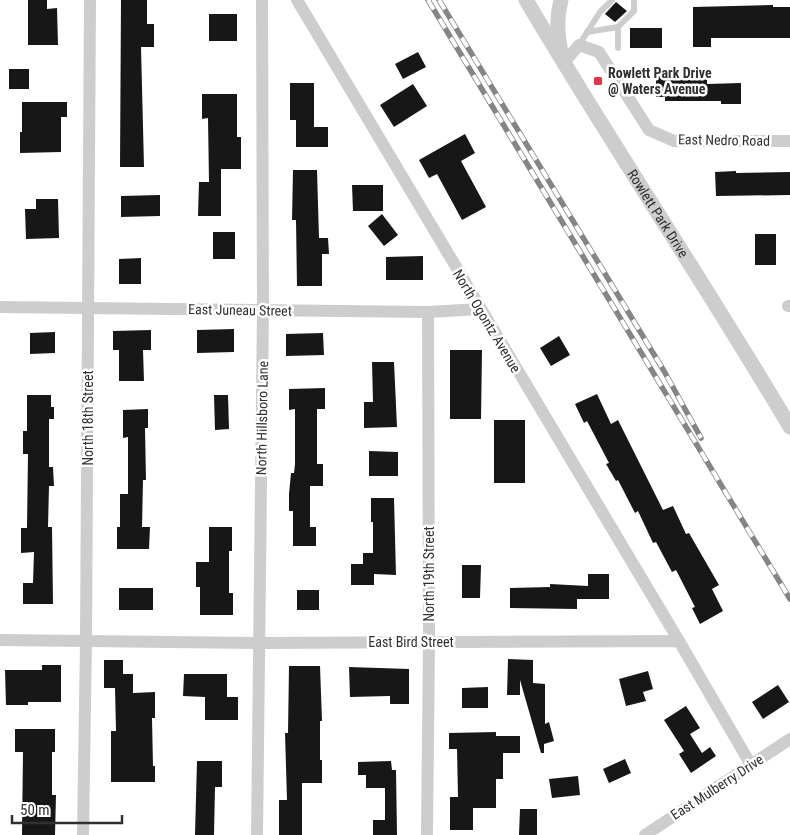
<svg xmlns="http://www.w3.org/2000/svg" width="790" height="835" font-family="'Roboto Condensed',sans-serif">
  <rect width="100%" height="100%" fill="#fff"/>
  <g fill="#171717">
    <path d="M28,0H47V9L57,8L58,45H28Z"/>
    <path d="M121,0H147V24H154V47H141L144,167H120Z"/>
    <path d="M616,2L627,11L615,22L605,14Z"/>
    <path d="M773,5V7H790V38H711V47H693V7Z"/>
    <rect x="209" y="14" width="28" height="27"/>
    <rect x="630" y="28" width="32" height="20"/>
    <path d="M418,52L426,67L403,79L395,64Z"/>
    <rect x="9" y="69" width="20" height="20"/>
    <path d="M707,75V84L741,83V104H721V101H665V97H656V76Z"/>
    <path d="M290,83H314V127H328V147H296V120H290Z"/>
    <path d="M413,84L427,106L394,127L380,105Z"/>
    <path d="M202,94H237V137H241V169H221V216H198L199,182H209L208,118L202,119Z"/>
    <path d="M22,102H67V117H61V152L20,153V132H22Z"/>
    <path d="M465,134L475,153L461,161L486,207L462,220L437,174L429,178L419,160Z"/>
    <path d="M293,170H317L319,238H328L329,254H322V286H297L296,220H292Z"/>
    <path d="M736,171V173L790,172V195L716,196L715,172Z"/>
    <path d="M352,185H383V211H353Z"/>
    <path d="M160,195V216L121,217V196Z"/>
    <path d="M36,199H58L59,238L26,239L25,209H36Z"/>
    <path d="M382,214L398,235L384,246L368,226Z"/>
    <rect x="213" y="232" width="22" height="27"/>
    <rect x="755" y="234" width="21" height="31"/>
    <path d="M423,256V280H386V257Z"/>
    <path d="M141,258V284H119V259Z"/>
    <path d="M234,329V352L197,353V330Z"/>
    <path d="M151,330V350H143L144,381H119V350H113V331Z"/>
    <path d="M55,332V353L30,354V333Z"/>
    <path d="M323,333L324,355L286,356V334Z"/>
    <path d="M559,336L570,355L551,366L540,348Z"/>
    <path d="M450,350H482L481,419H450Z"/>
    <path d="M372,362H394L397,427L364,428V402H373Z"/>
    <path d="M325,388V409H317V464H323V486H310V527H316V546H293V511H289V494L291,473H294L295,464V409L289,410V389Z"/>
    <path d="M597,394L611,424L618,420L663,510L673,506L686,534L689,533L719,585L712,589L723,611L700,624L692,608L695,607L676,570L672,572L656,542L653,543L638,511L635,513L618,480L616,481L606,464L609,463L587,421L584,423L575,404Z"/>
    <path d="M27,395H51V407H54V419H49V467H53L54,486H49L48,527H52L53,604H23V583H33L34,552L21,553V528H27L28,454H23V431H27Z"/>
    <path d="M214,395H228L229,429L215,430Z"/>
    <path d="M148,409V428H145L146,480H143L142,527H150L149,549H117V527H120V494H128V437L123,438V410Z"/>
    <rect x="494" y="420" width="31" height="63"/>
    <path d="M369,451L398,452V476H369Z"/>
    <path d="M371,498H394L396,575L374,574V585H351V564H363V553H373V522H371Z"/>
    <path d="M209,527H232V551H229V593H233V615H200V587H196V562H209Z"/>
    <path d="M462,565H481L480,598H462Z"/>
    <path d="M588,574H609V599H577V609L510,608V588L550,587V584L588,586Z"/>
    <rect x="119" y="588" width="34" height="22"/>
    <rect x="297" y="590" width="22" height="20"/>
    <path d="M508,659L533,660V683L545,684V724L549,722L554,741L544,744V753H541L520,680V695H507Z"/>
    <path d="M104,660H123V674H133V693L155,692V718H152L153,766H155V782H111V731H116L115,688H104Z"/>
    <path d="M42,665H61V702H28V705H6L5,670H42Z"/>
    <path d="M289,666H320L322,721H320V760H322V783H302V835H279V800H287L285,733H288Z"/>
    <path d="M349,667L409,669V704H390V696L350,697Z"/>
    <path d="M648,671L653,689L643,692L646,701L626,706L619,679Z"/>
    <path d="M184,674H227V697H238V720H205V697L183,696Z"/>
    <path d="M778,685L789,702L763,719L752,702Z"/>
    <path d="M488,687V708H462V688Z"/>
    <path d="M686,706L700,728L690,734L702,753L710,747L716,756L691,773L679,754L684,751L664,720Z"/>
    <path d="M15,729H55V752H52V795H56L55,835H22L23,752H15Z"/>
    <path d="M496,732V736H520V753H503V779H496V808H473V830H450V797H458L457,749H449V733Z"/>
    <path d="M625,759L631,773L609,783L603,769Z"/>
    <path d="M197,761H222V787H215L214,835H195Z"/>
    <path d="M391,761L392,770H396L397,835H373V820H385V788H366V775H358V762Z"/>
    <path d="M578,776L580,795L552,798L549,779Z"/>
    <path d="M520,809H537V835H519Z"/>
  </g>
  <g fill="none" stroke-linecap="round" stroke-linejoin="round">
    <g stroke="#cdcdcd" stroke-width="6">
      <path d="M618,27V48"/>
      <path d="M587,32L618,27L634,11V0"/>
      <path d="M579,45L600,12L612,0"/>
    </g>
    <g stroke="#cdcdcd" stroke-width="12">
      <path d="M297,0L679,641"/>
      <path d="M563,64L579,45L599,52L649,130L674,141H790"/>
      <path d="M788,306H790"/>
      <path d="M0,307L428,312L480,309"/>
      <path d="M0,640L259,643L679,641L751,765"/>
      <path d="M83,835L86,640L90,0"/>
      <path d="M257,835L263,310L262,0"/>
      <path d="M427,835L429,642L428,312"/>
      <path d="M645,835L790,739"/>
    </g>
    <g stroke="#cdcdcd" stroke-width="15">
      <path id="s1" d="M526,0C611,144 705,283 790,427"/>
      <path d="M561,0C556,18 557,34 561,52"/>
    </g>
    <g stroke="#858585" stroke-width="5.5">
      <g id="rail">
        <path d="M428,0L790,599"/>
        <path d="M439,0L664,371L701,438"/>
      </g>
    </g>
    <use href="#rail" stroke="#fff" stroke-width="4" stroke-dasharray="11" stroke-linecap="butt"/>
  </g>
  <rect fill="#e33549" stroke="#fff" stroke-width="2" x="593" y="76" width="10" height="10" rx="2.5"/>
  <g text-anchor="middle" dominant-baseline="central" stroke-width="5" stroke-linejoin="round" paint-order="stroke">
    <g font-size="14" font-weight="bold" fill="#303030" stroke="#fff" text-anchor="start">
      <text x="608" y="73">Rowlett Park Drive<tspan x="608" dy="16">@ Waters Avenue</tspan></text>
    </g>
    <g font-size="14" fill="#303030" stroke="#fff">
      <text transform="translate(724 140) rotate(1)">East Nedro Road</text>
      <text stroke="none"><textPath href="#s1" startOffset="251">Rowlett Park Drive</textPath></text>
      <text transform="translate(240 310) rotate(1)">East Juneau Street</text>
      <text transform="translate(487 321) rotate(59)">North Ogontz Avenue</text>
      <text transform="translate(88 418) rotate(-90)">North 18th Street</text>
      <text transform="translate(262 418) rotate(-89)">North Hillsboro Lane</text>
      <text transform="translate(429 574) rotate(-90)">North 19th Street</text>
      <text x="411" y="642">East Bird Street</text>
      <text transform="translate(717 787) rotate(-33)">East Mulberry Drive</text>
    </g>
  </g>
  <path d="M12 815v8h110v-8" fill="none" stroke="#303030" stroke-width="2.5"/>
  <text x="20" y="815" font-size="15" fill="#303030" stroke="#ffffff" stroke-width="4" paint-order="stroke">50 m</text>
</svg>
